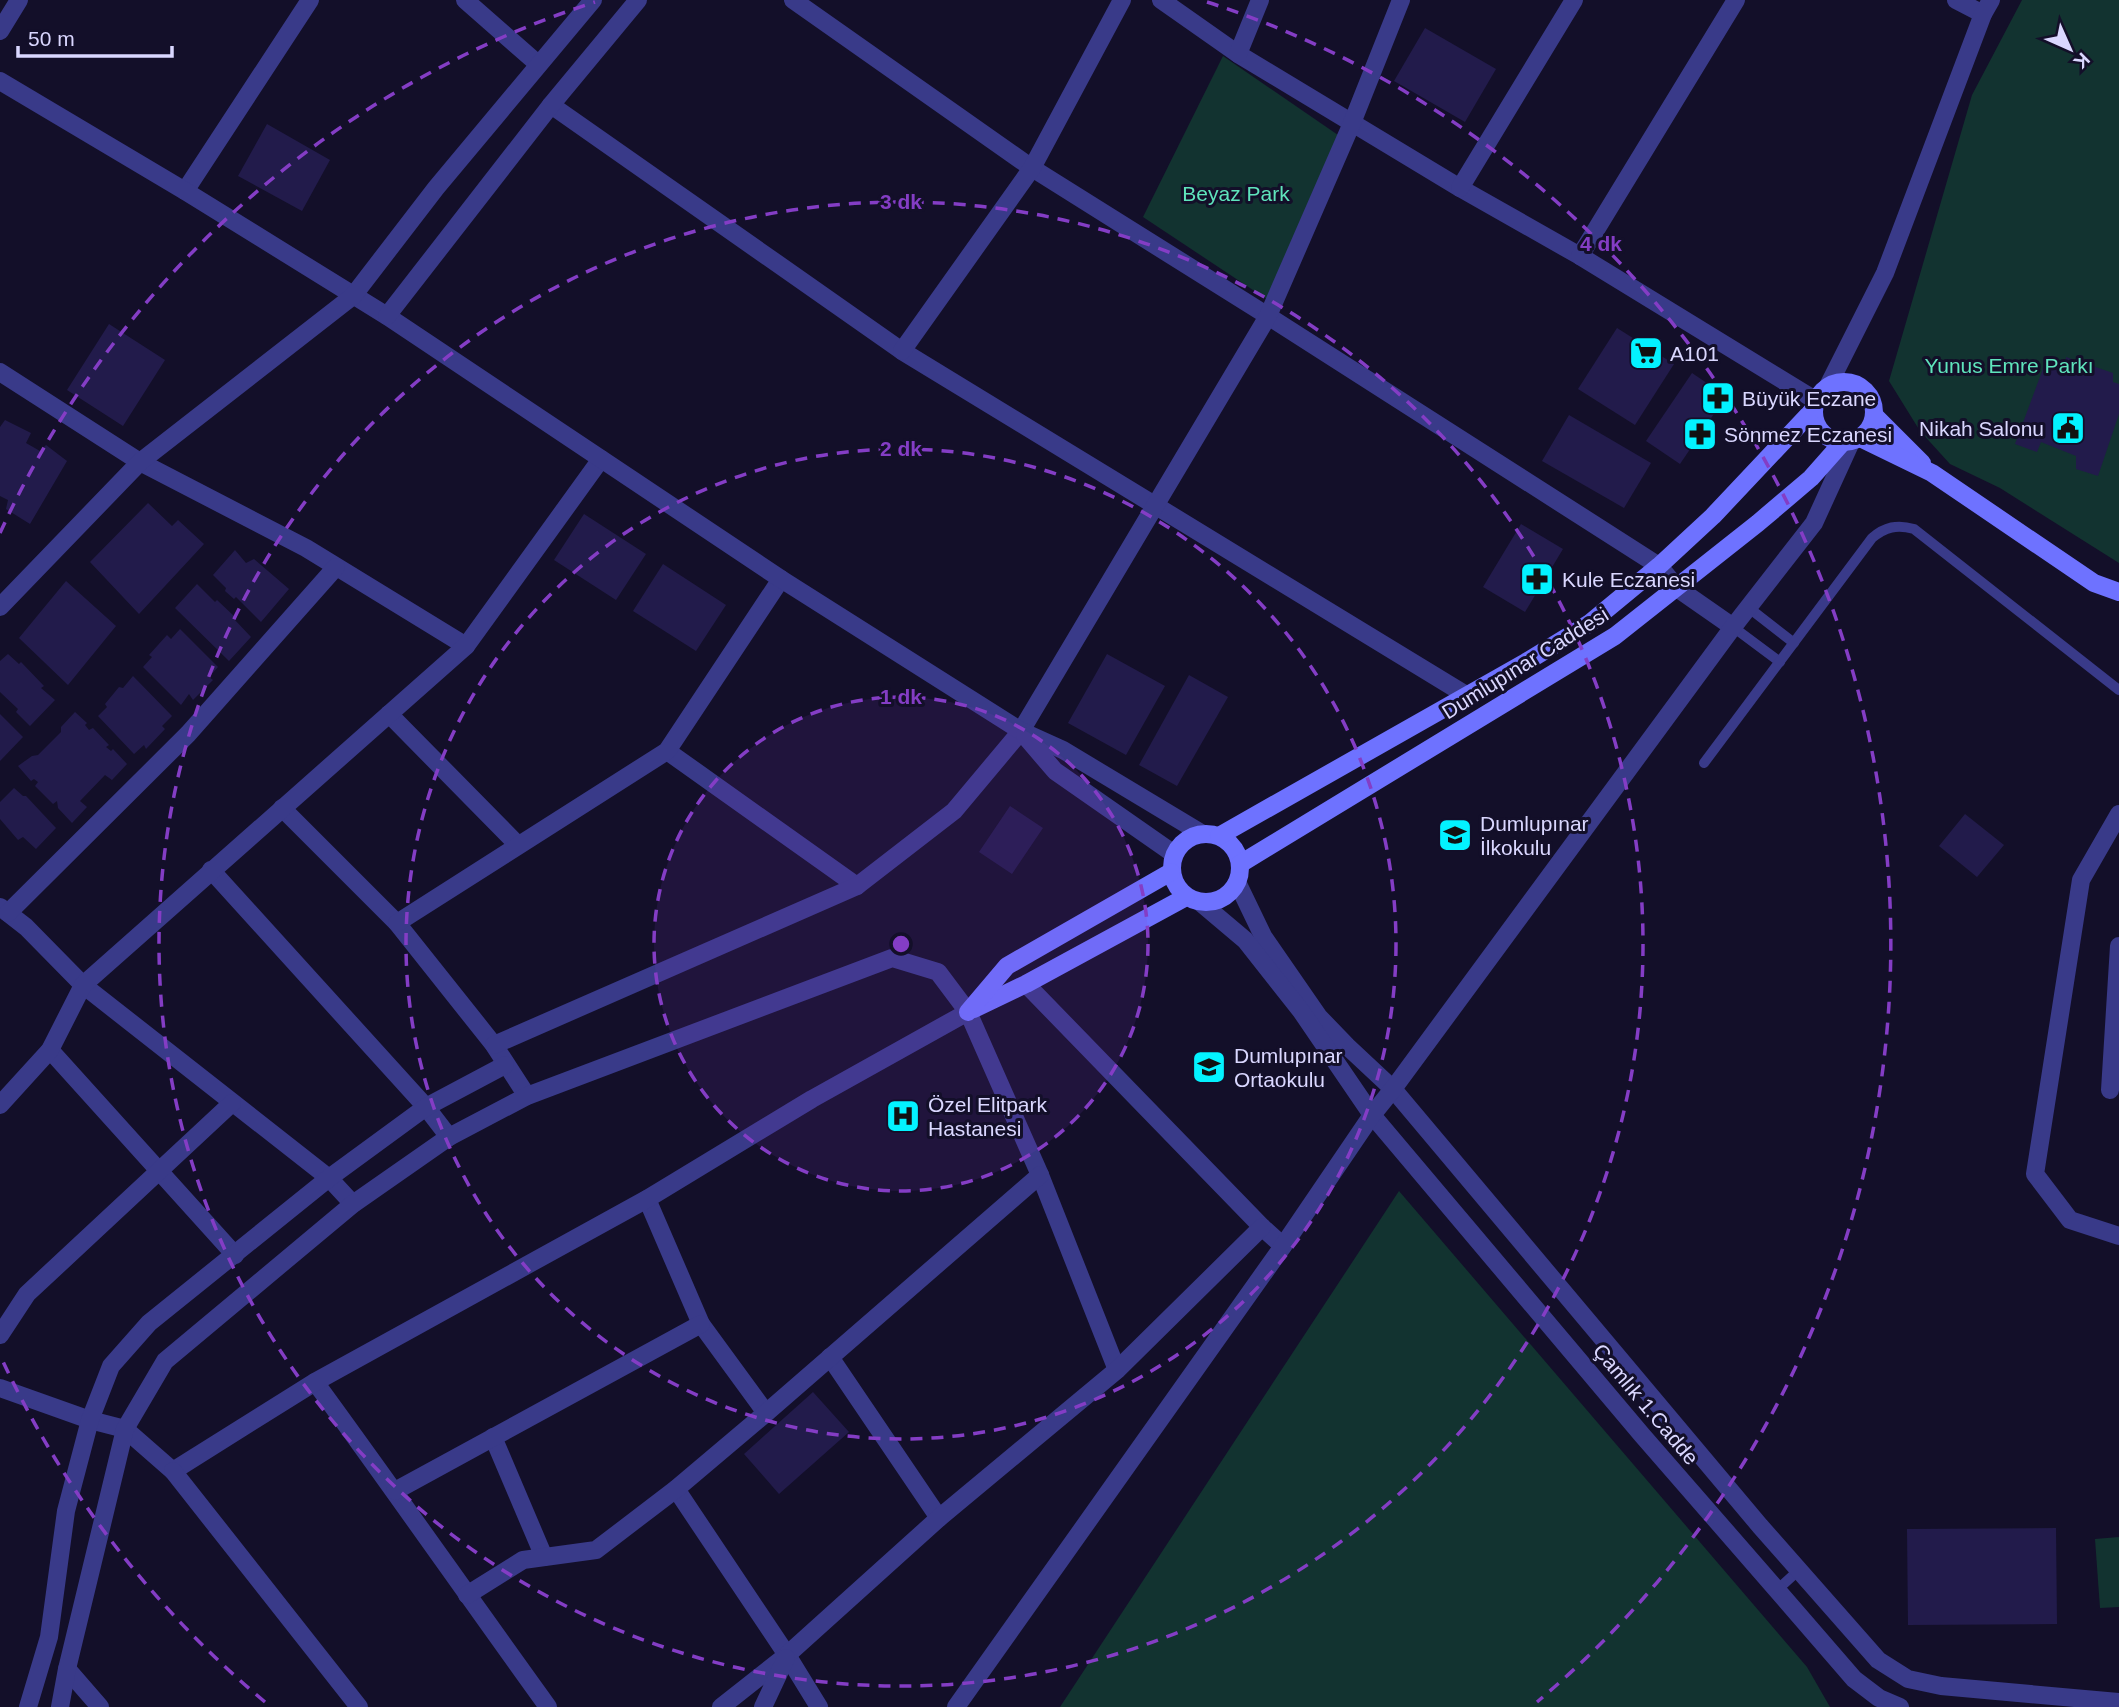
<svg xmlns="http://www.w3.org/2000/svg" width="2119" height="1707" font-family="Arial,sans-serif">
  <rect width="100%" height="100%" fill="#130f29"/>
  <g fill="#123330">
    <path d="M2022,0H2119V563L2000,488L1950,464L1920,431L1889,381L1972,95Z"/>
    <path d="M1223,56L1338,135L1268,300L1143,217Z"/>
    <path d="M1399,1191L1807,1667L1830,1707H1060Z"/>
    <path d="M2119,1537V1607L2100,1608L2095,1539Z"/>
  </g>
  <g fill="#221b4b">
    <path d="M1425,28L1496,69L1465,122L1394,81Z"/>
    <path d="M267,124L330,160L302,211L238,176Z"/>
    <path d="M109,324L165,360L123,426L67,390Z"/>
    <path d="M1617,328L1674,364L1635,425L1578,389Z"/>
    <path d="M2066,357L2113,373V382L2119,384V414L2098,476L2076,469V456L2041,442L2037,452L2015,444L2047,358L2065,364Z"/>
    <path d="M1692,373L1726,396L1680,464L1646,441Z"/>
    <path d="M1569,415L1651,463L1624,508L1542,461Z"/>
    <path d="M5,420L31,433L26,443L40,451L46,445L67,461L30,524L6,509L8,500L0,496V427Z"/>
    <path d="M148,503L172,526L178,520L204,544L139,614L90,562Z"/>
    <path d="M584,514L646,554L616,600L554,560Z"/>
    <path d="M1521,524L1563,549L1525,612L1483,587Z"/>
    <path d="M235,550L246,563L254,559L289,589L261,622L236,597L234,599L225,591L226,588L213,575Z"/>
    <path d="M663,564L726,605L696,651L633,611Z"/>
    <path d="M66,581L116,626L68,685L19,638Z"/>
    <path d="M197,584L215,602L217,600L235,617L234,619L251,637L229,661L175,608Z"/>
    <path d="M180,629L218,667L209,677L213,680L193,700L189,694L181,705L143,667L152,657L149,655L167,635L171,639Z"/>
    <path d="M8,654L19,664L21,662L44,686L41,688L55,700L30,726L16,712L18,709L0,692V661Z"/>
    <path d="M1107,654L1165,686L1126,755L1068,723Z"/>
    <path d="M1189,675L1228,697L1177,786L1139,765Z"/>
    <path d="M133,676L172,716L162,726L165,729L146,749L144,745L134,754L98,716L107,707L105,704L119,687L123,688Z"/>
    <path d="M75,712L87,723L85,725L89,730L93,728L109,745L106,747L111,751L113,749L127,764L112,780L105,775L80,801L87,807L72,823L58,808L57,801L53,804L35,786L38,782L34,779L31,781L18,766L32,756L38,755L61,732V727Z"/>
    <path d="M0,714L23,737L0,761Z"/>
    <path d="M14,788L23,796H26L56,828L36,849L23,837L18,840L0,819V802Z"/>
    <path d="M1010,806L1043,828L1012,874L979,852Z"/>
    <path d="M1965,814L2004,845L1977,877L1939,846Z"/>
    <path d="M813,1392L849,1432L779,1494L744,1454Z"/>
    <path d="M2056,1528L2057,1624L1908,1625L1907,1529Z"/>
  </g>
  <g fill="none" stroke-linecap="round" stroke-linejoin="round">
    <g stroke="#393a89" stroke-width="10">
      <path d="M1749,608L1794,643"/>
      <path d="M1733,627L1780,662"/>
      <path d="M1704,763L1872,538C1885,527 1897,524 1914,529L2119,690"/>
      <path d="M1777,1590L1799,1570"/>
    </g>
    <g stroke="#393a89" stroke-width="18">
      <path d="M465,0L538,64"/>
      <path d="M793,0L1032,168L1268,316L1659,566L1677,588L1733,627"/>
      <path d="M1161,0L1238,54L1460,188L1580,256L1815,400"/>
      <path d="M1956,0L1983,14"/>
      <path d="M0,31L19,0"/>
      <path d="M1238,54L1260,0"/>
      <path d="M551,105L902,351L1466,695"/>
      <path d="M1460,188L1574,0"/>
      <path d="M185,191L310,0"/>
      <path d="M1580,256L1736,0"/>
      <path d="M902,351L1032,168L1122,0"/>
      <path d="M0,372L140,462L306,548L466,646"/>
      <path d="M1828,386L1885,273L1983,14L1991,0"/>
      <path d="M389,714L518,845"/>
      <path d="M667,751L857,886"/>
      <path d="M282,808L397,923L494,1045L527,1096"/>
      <path d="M2119,814L2081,880L2035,1174L2070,1220L2119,1236"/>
      <path d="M211,870L426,1107L449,1137"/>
      <path d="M0,907L26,927L83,985L329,1178L353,1204"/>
      <path d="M8,913L188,734L336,567"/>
      <path d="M397,923L667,751L781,579"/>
      <path d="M1026,984L1262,1227L1283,1246"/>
      <path d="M494,1045L857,886L954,811L1021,731L1268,316L1352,123L1401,0"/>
      <path d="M50,1050L235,1255"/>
      <path d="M2110,1090L2119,946"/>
      <path d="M0,1105L50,1050L83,985L466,646L601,459"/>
      <path d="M647,1199L701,1324L766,1413"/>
      <path d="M0,1335L27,1294L232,1103"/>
      <path d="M830,1357L939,1518"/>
      <path d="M315,1382C394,1490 470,1599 548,1707"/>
      <path d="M0,1388L90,1420L125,1429L173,1471L315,1382L647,1199L812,1099L968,1012L1040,1175L1117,1370"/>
      <path d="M493,1437L544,1557"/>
      <path d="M173,1471L359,1707"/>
      <path d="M676,1489L787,1655L819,1707"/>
      <path d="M395,1491L701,1324"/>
      <path d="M467,1595L523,1560L596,1550L676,1489L766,1413L1040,1175"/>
      <path d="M67,1669L100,1707"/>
      <path d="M28,1707L49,1637L66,1511L90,1420L111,1366L149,1323L329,1178L426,1107L505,1065"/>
      <path d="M721,1707L787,1655L939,1518L1117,1370L1262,1227"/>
      <path d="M763,1707L786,1658"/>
    </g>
    <g stroke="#393a89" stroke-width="18">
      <path d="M0,81L185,191L387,316L781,579L1021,731L1063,750L1201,833"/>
      <path d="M387,316L551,105L638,0"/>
      <path d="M0,607L140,462L353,296L436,188L593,0"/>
      <path d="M1025,736L1055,771L1174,854"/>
      <path d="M1237,882L1263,936L1319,1017L1347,1046L1393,1089L1760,1526L1878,1660L1908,1679L1941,1686L2119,1702"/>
      <path d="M1200,902L1245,940L1301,1011L1372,1115L1642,1435L1777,1590L1854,1679L1879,1698L1900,1707"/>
      <path d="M60,1707L67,1669L125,1429L165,1361L353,1204L449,1137L527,1096L892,958L938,972L968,1012"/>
      <path d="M956,1707L1283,1246L1372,1115L1393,1089L1733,627L1814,523L1851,442"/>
    </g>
    <g stroke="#6e72ff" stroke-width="18">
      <circle cx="1844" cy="412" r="30"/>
      <path d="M1874,415L1922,463"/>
      <path d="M1860,438L1932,473L2094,583L2119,592"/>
      <circle cx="1206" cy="868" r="34"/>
      <path d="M1219,836L1526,662L1590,623L1659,566L1713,516L1813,410"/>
      <path d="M1240,864L1615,636L1758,523L1811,478L1842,443"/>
      <path d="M974,1009L1026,984L1186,897"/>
      <path d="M968,1012L1007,966L1171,872"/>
    </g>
  </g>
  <circle cx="901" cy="944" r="247" fill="#843dc5" fill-opacity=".12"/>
  <g fill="none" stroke="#843dc5" stroke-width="3.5" stroke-dasharray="12 9">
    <circle cx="901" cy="944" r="247"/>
    <circle cx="901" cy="944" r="495"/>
    <circle cx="901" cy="944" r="742"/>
    <path d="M265 1702A990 990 0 0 1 0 1355M0 533A990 990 0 0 1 595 2M1207 2A990 990 0 0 1 1537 1702"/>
  </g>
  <defs>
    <g id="supermarket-square" transform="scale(1.75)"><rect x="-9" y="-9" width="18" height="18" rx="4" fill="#03f2ff" stroke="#130f29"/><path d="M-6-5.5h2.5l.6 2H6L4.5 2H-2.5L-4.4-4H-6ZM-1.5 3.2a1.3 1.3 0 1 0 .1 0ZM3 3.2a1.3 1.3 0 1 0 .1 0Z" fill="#111"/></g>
    <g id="pharmacy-square" transform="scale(1.75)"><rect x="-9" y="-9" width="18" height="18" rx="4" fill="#03f2ff" stroke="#130f29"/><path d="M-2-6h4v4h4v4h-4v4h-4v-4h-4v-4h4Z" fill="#111"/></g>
    <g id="civic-square" transform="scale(1.75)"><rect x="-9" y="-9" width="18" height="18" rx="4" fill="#03f2ff" stroke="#130f29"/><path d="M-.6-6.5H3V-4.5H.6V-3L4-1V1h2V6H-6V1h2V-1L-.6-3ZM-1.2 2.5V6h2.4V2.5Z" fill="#111"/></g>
    <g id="school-square" transform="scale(1.75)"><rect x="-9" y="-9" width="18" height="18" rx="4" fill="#03f2ff" stroke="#130f29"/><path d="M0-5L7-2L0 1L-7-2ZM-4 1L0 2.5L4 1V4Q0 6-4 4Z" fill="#111"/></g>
    <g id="hospital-square" transform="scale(1.75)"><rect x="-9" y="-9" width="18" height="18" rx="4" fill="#03f2ff" stroke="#130f29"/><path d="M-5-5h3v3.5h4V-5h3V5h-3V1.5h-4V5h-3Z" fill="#111"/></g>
  </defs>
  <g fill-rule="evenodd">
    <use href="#supermarket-square" x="1646" y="353"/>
    <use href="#pharmacy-square" x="1718" y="398"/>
    <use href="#civic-square" x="2068" y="428"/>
    <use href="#pharmacy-square" x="1700" y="434"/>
    <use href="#pharmacy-square" x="1537" y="579"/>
    <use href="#school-square" x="1455" y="835"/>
    <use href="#school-square" x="1209" y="1067"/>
    <use href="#hospital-square" x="903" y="1116"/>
  </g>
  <g text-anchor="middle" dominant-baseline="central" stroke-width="6" stroke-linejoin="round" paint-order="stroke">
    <g font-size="21" fill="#5fe4bc" stroke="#130f29">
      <text x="1236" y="193">Beyaz Park</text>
      <text x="2009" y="365">Yunus Emre Parkı</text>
    </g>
    <g font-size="21" fill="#dad7ff" stroke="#130f29" text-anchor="start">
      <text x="1670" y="353">A101</text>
      <text x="1742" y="398">Büyük Eczane</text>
      <text x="2044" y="428" text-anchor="end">Nikah Salonu</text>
      <text x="1724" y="434">Sönmez Eczanesi</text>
      <text x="1562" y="579">Kule Eczanesi</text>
      <text x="1480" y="823">Dumlupınar<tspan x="1480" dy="24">İlkokulu</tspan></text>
      <text x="1234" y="1055">Dumlupınar<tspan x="1234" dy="24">Ortaokulu</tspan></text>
      <text x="928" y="1104">Özel Elitpark<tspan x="928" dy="24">Hastanesi</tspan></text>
    </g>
    <g font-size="21" fill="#dad7ff" stroke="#130f29">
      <text transform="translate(1525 663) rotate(-32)">Dumlupınar Caddesi</text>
      <text transform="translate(1646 1404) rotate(50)">Çamlık 1.Cadde</text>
    </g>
  </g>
  <circle cx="901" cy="944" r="10" fill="#843dc5" stroke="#130f29" stroke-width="3.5"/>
  <g font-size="21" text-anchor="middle" font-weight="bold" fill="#843dc5" stroke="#130f29" stroke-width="6" stroke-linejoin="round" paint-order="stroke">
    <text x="901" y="209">3 dk</text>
    <text x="1601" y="251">4 dk</text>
    <text x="901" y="456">2 dk</text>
    <text x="901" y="704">1 dk</text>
  </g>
  <g transform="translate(2070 49) rotate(135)" stroke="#130f29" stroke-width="5" paint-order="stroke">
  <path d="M0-5L12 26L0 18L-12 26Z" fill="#dad7ff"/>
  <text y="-10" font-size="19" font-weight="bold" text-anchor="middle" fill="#dad7ff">K</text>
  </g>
  <path d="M18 46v10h154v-10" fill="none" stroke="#dad7ff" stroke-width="3.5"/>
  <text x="28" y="46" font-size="21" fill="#dad7ff" stroke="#130f29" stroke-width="5" paint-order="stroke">50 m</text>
</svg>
